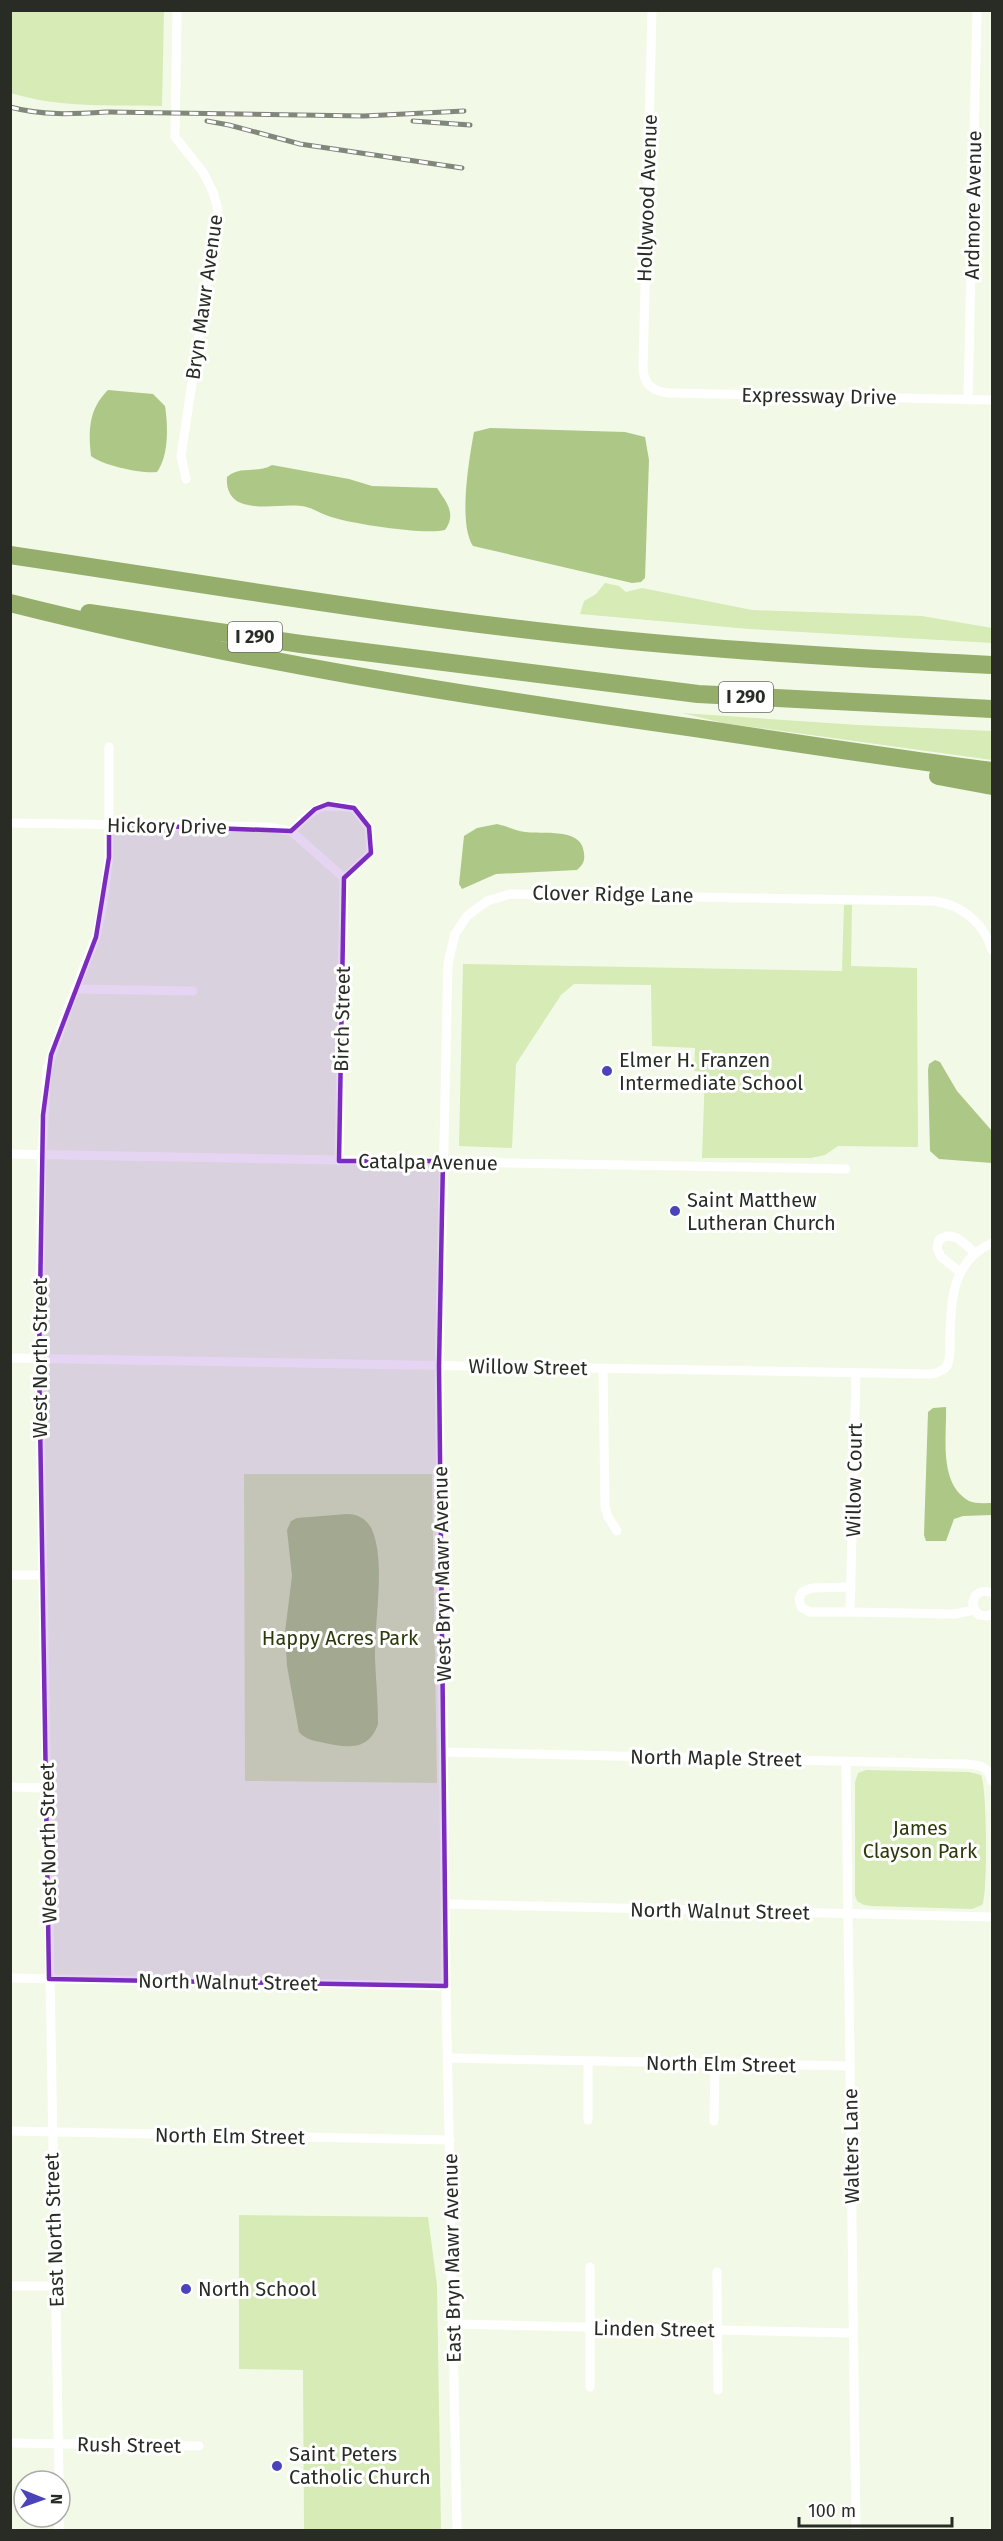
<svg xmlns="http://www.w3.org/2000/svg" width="1003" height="2541" font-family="'Fira Sans',sans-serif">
  <rect width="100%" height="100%" fill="#f2fae7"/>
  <g fill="#d6ebb6">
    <path d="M11,10L164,11L162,106C112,105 58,108 11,93Z"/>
    <path d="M605,583L619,586L626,592L642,588L752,610L922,616L992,628V643L749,629L580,614L584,601L596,594Z"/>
    <path d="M682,713L858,725L992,731V760L723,723Z"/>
    <path d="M844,905H852L851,966L917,968L918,1147L838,1146L825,1155L811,1158H702L705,1072L694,1071L695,1048L652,1046L651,985L574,984L561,995L516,1064L512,1148L459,1146L463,964L842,971Z"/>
    <path d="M244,1474H432L437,1783L245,1781Z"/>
    <path d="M866,1770L969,1772L981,1775C987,1786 988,1896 982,1905L972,1909L872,1906L864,1905L857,1901L855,1895V1782L858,1773Z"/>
    <path d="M239,2215L428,2217L437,2285L441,2530H304L303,2370L239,2369Z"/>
  </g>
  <g fill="#adc786">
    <path d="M108,390L153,394L165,406C168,426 169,455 157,472C141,474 102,465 91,456C88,429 89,409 108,390Z"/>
    <path d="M490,428L625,432L645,437L649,460L645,578L641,582L632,583L473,546C458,524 469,459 474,432Z"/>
    <path d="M272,465L349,479L372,486L437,488C446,502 457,513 445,530C424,535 353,524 331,517C321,514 312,507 301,506C281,504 260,510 241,503C230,499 226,488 227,477C240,465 257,474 272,465Z"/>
    <path d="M497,824C506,826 512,829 520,831C538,836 582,825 584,853C585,861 583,865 577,870L496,874L462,889L459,884L464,836L477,828Z"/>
    <path d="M935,1060L940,1062L957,1091L992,1131V1163L939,1159L930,1151L928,1070L929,1064Z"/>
    <path d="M946,1407C947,1436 938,1484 969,1501C975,1504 986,1503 992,1503V1515L963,1516L954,1519L946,1541H926L924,1535L928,1412L933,1408Z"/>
    <path d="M347,1514C361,1514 370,1522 374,1535C385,1569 374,1622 375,1659C376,1681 378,1702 378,1724C369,1751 347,1748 325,1743C315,1741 306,1740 299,1732L287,1666L285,1632L292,1576L287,1530L291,1521L297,1518Z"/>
  </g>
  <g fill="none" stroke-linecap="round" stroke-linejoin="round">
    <g stroke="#fff" stroke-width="9">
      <path d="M177,10L175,137L203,172L213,192L218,210L181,456L186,479"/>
      <path d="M652,10L643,369C644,386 655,392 670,393L992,400"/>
      <path d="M968,400L977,10"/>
      <path d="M10,823L267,827L291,831L344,878L339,1161"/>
      <path d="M291,831C317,807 317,803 354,808L369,827L371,853L344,878"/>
      <path d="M75,989L193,991"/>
      <path d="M10,1154L846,1169"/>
      <path d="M960,1272L941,1257L937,1248L939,1240C954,1229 964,1244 975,1253"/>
      <path d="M10,1358L931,1374C937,1373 943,1371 947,1366C951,1358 950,1347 950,1338C951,1300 952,1261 992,1243"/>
      <path d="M603,1368L605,1507L608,1517L617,1531"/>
      <path d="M856,1373L850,1612L955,1614L974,1610"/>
      <path d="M10,1575H42"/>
      <path d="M992,1593C976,1586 966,1604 979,1615L987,1616L992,1614"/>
      <path d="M850,1612H810L801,1607L799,1599L802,1592L812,1588L851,1587"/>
      <path d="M445,1752L963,1764C978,1765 988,1765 992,1781"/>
      <path d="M846,1761L856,2530"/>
      <path d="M10,1787L47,1788"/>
      <path d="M447,1904L992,1917"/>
      <path d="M10,1978L446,1986"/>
      <path d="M449,2058L850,2066"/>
      <path d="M588,2120V2062"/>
      <path d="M714,2121L715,2064"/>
      <path d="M10,2131L450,2140"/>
      <path d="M590,2267V2387"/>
      <path d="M717,2272L718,2390"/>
      <path d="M10,2286H56"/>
      <path d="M454,2324L853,2333"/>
      <path d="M10,2443L199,2446"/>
      <path d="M59,2481L39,1359L42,1155L47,1069L66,1013L96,937L102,909L109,857V747"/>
      <path d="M59,2517V2530"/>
      <path d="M457,2530L446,1986L439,1366L448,963L455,934L467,916L487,901L510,894L934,901C962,905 984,923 992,950"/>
    </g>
    <g stroke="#95ae6c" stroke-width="18">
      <path d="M10,555C213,585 416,620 621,640C744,652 868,659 992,665"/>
      <path d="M10,603C236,660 465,696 695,728C794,743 893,758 992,771"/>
      <path d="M89,613L301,644L698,694L992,709"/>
      <path d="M938,776L992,786"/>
    </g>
    <g stroke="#82877b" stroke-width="5">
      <g id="rail">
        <path d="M10,107C43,116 74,114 108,112L364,116L464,111"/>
        <path d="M207,121L229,125L300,144L462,168"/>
        <path d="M413,121L470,125"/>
      </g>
    </g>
    <use href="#rail" stroke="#fff" stroke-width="3" stroke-dasharray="9" stroke-linecap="butt"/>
  </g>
  <path fill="#7b2cbf" fill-opacity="0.2" stroke="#7b2cbf" stroke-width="4.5" stroke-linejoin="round" d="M328,804L354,808L369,827L371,853L344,878L339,1161H443L439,1366L446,1986L49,1979L39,1359L43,1115L51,1055L96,937L109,857V824L291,831L315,809Z"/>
  <g fill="#4b43b9" stroke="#fff" stroke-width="2">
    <circle cx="607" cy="1071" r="6"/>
    <circle cx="675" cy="1211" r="6"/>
    <circle cx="186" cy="2289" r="6"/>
    <circle cx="277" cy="2466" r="6"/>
  </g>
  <g text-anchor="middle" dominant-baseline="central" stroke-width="6" stroke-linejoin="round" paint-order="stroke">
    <g fill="#fff" stroke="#696b66" stroke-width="1.5">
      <rect x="228" y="622" width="54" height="30" rx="4.5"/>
      <rect x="719" y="682" width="54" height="30" rx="4.5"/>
    </g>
    <g font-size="18" font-weight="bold" fill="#292c25">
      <text x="255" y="637">I 290</text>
      <text x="746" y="697">I 290</text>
    </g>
    <g font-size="20" fill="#292c25" stroke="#fff">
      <text transform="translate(647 198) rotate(-88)">Hollywood Avenue</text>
      <text transform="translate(973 205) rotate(-89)">Ardmore Avenue</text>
      <text transform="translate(204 297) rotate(-82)">Bryn Mawr Avenue</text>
      <text transform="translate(819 396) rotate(1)">Expressway Drive</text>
      <text transform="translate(167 826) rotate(1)">Hickory Drive</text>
      <text transform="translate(613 894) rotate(1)">Clover Ridge Lane</text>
      <text transform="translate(342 1019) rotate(-89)">Birch Street</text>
      <text transform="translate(428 1162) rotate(1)">Catalpa Avenue</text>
      <text transform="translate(40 1358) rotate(-90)">West North Street</text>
      <text transform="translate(528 1367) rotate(1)">Willow Street</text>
      <text transform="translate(854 1480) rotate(-89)">Willow Court</text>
      <text transform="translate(442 1574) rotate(-91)">West Bryn Mawr Avenue</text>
      <text transform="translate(716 1758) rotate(1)">North Maple Street</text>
      <text transform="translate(48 1843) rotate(-91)">West North Street</text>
      <text transform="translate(720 1911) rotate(1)">North Walnut Street</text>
      <text transform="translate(228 1982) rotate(1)">North Walnut Street</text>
      <text transform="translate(721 2064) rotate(1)">North Elm Street</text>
      <text transform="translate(230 2136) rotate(1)">North Elm Street</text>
      <text transform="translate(851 2146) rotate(-91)">Walters Lane</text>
      <text transform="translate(54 2230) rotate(-92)">East North Street</text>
      <text transform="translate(452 2258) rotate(-91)">East Bryn Mawr Avenue</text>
      <text transform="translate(654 2329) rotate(1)">Linden Street</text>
      <text transform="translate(129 2445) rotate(1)">Rush Street</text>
    </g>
    <g font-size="20" fill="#292c25" stroke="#fff" text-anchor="start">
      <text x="619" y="1060">Elmer H. Franzen<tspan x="619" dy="23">Intermediate School</tspan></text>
      <text x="687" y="1200">Saint Matthew<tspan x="687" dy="23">Lutheran Church</tspan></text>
      <text x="198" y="2289">North School</text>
      <text x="289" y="2454">Saint Peters<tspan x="289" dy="23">Catholic Church</tspan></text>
    </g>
    <g font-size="20" fill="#2b3a0a" stroke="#fff">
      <text x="340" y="1638">Happy Acres Park</text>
      <text x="920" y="1828">James<tspan x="920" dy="23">Clayson Park</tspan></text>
    </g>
  </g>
  <rect width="1003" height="2541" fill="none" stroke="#292c25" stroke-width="24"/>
  <g transform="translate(42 2499) rotate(91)"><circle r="28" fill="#ffffff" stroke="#a9aba8" stroke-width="1.5"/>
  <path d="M0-4.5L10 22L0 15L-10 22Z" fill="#4b43b9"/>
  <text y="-9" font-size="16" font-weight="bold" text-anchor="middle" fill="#292c25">N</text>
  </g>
  <path d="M799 2517v9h153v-9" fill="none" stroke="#292c25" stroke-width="3"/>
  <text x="808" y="2517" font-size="18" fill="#292c25" stroke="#ffffff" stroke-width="4.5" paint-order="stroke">100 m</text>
</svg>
